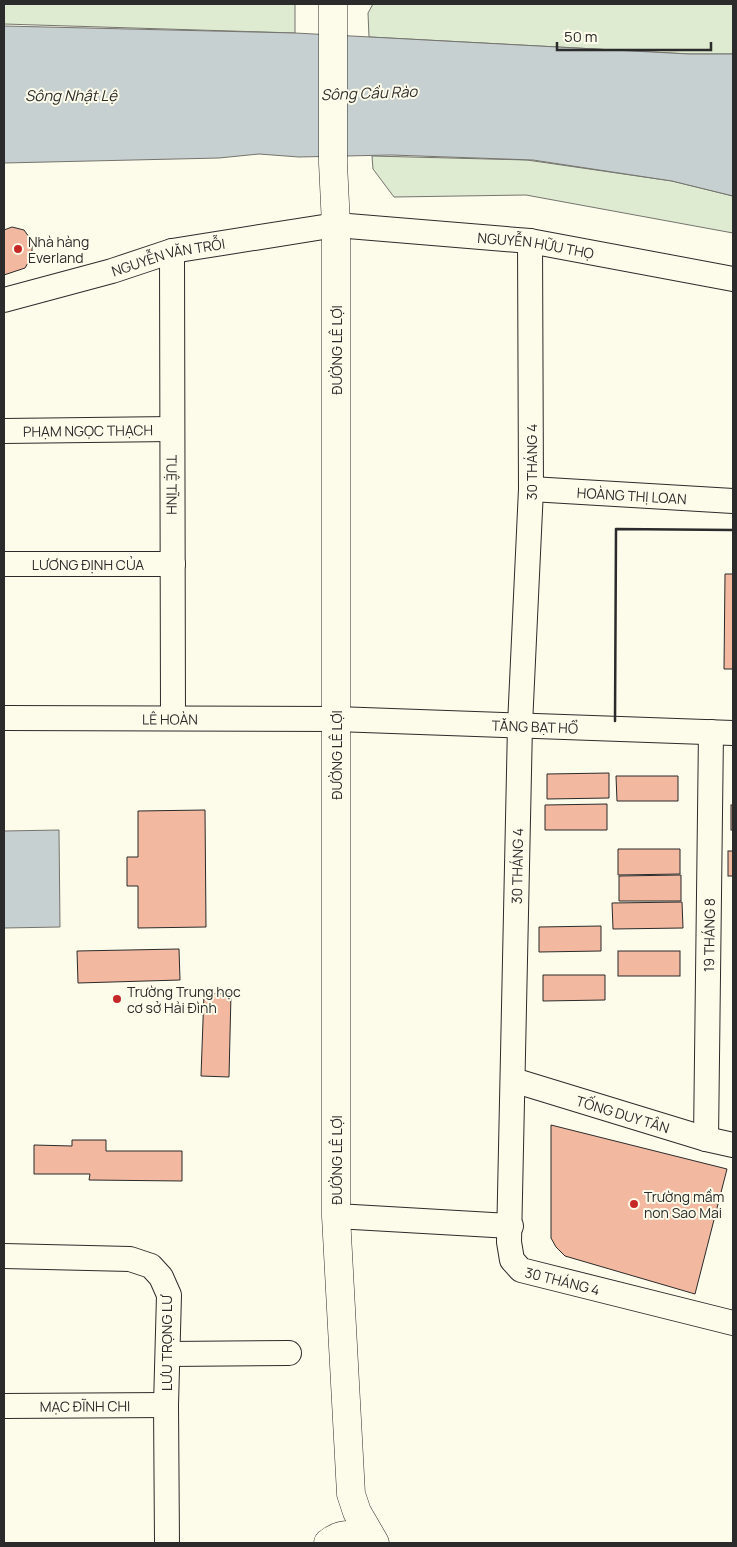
<svg xmlns="http://www.w3.org/2000/svg" width="737" height="1547" font-family="Manrope,sans-serif">
  <rect width="100%" height="100%" fill="#fdfbea"/>
  <g fill="#deebd1" stroke="#74746e">
    <path d="M4,4H295V33L4,24Z"/>
    <path d="M373,4H733V54H689L369,37L368,13Z"/>
    <path d="M372,156L527,160L672,181L733,196V233L526,195L394,197L373,169Z"/>
  </g>
  <g fill="#c7d0d0" stroke="#74746e">
    <path d="M4,26L295,33L689,54H733V196L672,181L533,160L391,155L299,157L259,154L219,158L4,163Z"/>
    <path d="M59,830L60,927L4,928V831Z"/>
  </g>
  <g fill="#f2b8a0" stroke="#2b2b2b">
    <path d="M12,227L24,230L32,241V256L25,268L4,275V230Z"/>
    <path d="M725,574H733V669H724Z"/>
    <path d="M609,773V798L547,799V774Z"/>
    <path d="M616,776H678V801H617Z"/>
    <path d="M607,804V830H545V805Z"/>
    <rect x="731" y="805" width="2" height="25"/>
    <path d="M205,810L206,927L138,928V886H127V857H138V811Z"/>
    <path d="M618,849H680V874L618,875Z"/>
    <rect x="728" y="851" width="5" height="25"/>
    <path d="M681,875V901H619V876Z"/>
    <path d="M682,902L683,928L613,929L612,903Z"/>
    <path d="M601,926V951L539,952V927Z"/>
    <path d="M179,949L180,980L78,983L77,951Z"/>
    <rect x="618" y="951" width="62" height="25"/>
    <path d="M543,975H605V1000L543,1001Z"/>
    <path d="M204,993L231,994L229,1077L201,1076Z"/>
    <path d="M551,1125L727,1169L695,1294L565,1256L556,1247L551,1238Z"/>
    <path d="M72,1140H106V1151H182V1181L89,1180L90,1174H34V1145L72,1146Z"/>
  </g>
  <g fill="none" stroke-linecap="round" stroke-linejoin="round">
    <g stroke="#2b2b2b" stroke-width="26">
      <g id="minor">
        <path id="s1" d="M530,241L531,489L520,725L509,1242L512,1260L521,1270L733,1323"/>
        <path id="s2" d="M172,251L173,718"/>
        <path id="s3" d="M4,300L112,271L172,251L336,225L530,241L733,279"/>
        <path id="s4" d="M4,431L172,429"/>
        <path id="s5" d="M531,489L733,501"/>
        <path id="s6" d="M4,564H173"/>
        <path id="s7" d="M4,718L336,719L733,733"/>
        <path id="s8" d="M513,1080L706,1139L733,1145"/>
        <path id="s9" d="M706,1139L711,732"/>
        <path d="M336,1216L511,1226"/>
        <path d="M4,1256L130,1259L151,1266L161,1277L169,1295L166,1405L167,1543"/>
        <path d="M168,1354L289,1353"/>
        <path id="s10" d="M4,1406L166,1405"/>
      </g>
    </g>
    <g stroke="#2b2b2b" stroke-width="29">
      <g id="major">
        <path d="M333,4V163L336,225V1216L351,1494L357,1512L375,1543"/>
        <path d="M328,1543C342,1531 360,1534 374,1543"/>
      </g>
    </g>
    <use href="#minor" stroke="#fdfbea" stroke-width="24"/>
    <use href="#major" stroke="#fdfbea" stroke-width="28"/>
    <path stroke="#2b2b2b" stroke-width="2.5" d="M615,721L616,529L733,530"/>
  </g>
  <g fill="#c62828" stroke="#fdfbea" stroke-width="2">
    <circle cx="18" cy="249" r="5"/>
    <circle cx="117" cy="999" r="5"/>
    <circle cx="634" cy="1204" r="5"/>
  </g>
  <g text-anchor="middle" dominant-baseline="central" stroke-width="4" stroke-linejoin="round" paint-order="stroke">
    <g font-size="14" fill="#2b2b2b" stroke="#fdfbea" text-anchor="start">
      <text x="28" y="241">Nhà hàng<tspan x="28" dy="16">Everland</tspan></text>
      <text x="127" y="991">Trường Trung học<tspan x="127" dy="16">cơ sở Hải Đình</tspan></text>
      <text x="644" y="1196">Trường mầm<tspan x="644" dy="16">non Sao Mai</tspan></text>
    </g>
    <g font-size="14" fill="#2b2b2b" stroke="#fdfbea">
      <text stroke="none"><textPath href="#s3" startOffset="542">NGUYỄN HỮU THỌ</textPath></text>
      <text stroke="none"><textPath href="#s3" startOffset="170">NGUYỄN VĂN TRỖI</textPath></text>
      <text transform="translate(336 350) rotate(-90)">ĐƯỜNG LÊ LỢI</text>
      <text stroke="none"><textPath href="#s4" startOffset="84">PHẠM NGỌC THẠCH</textPath></text>
      <text transform="translate(531 462) rotate(-90)">30 THÁNG 4</text>
      <text stroke="none"><textPath href="#s2" startOffset="234">TUỆ TĨNH</textPath></text>
      <text stroke="none"><textPath href="#s5" startOffset="101">HOÀNG THỊ LOAN</textPath></text>
      <text stroke="none"><textPath href="#s6" startOffset="84">LƯƠNG ĐỊNH CỦA</textPath></text>
      <text stroke="none"><textPath href="#s7" startOffset="166">LÊ HOÀN</textPath></text>
      <text stroke="none"><textPath href="#s7" startOffset="531">TĂNG BẠT HỔ</textPath></text>
      <text transform="translate(336 755) rotate(-90)">ĐƯỜNG LÊ LỢI</text>
      <text transform="translate(517 866) rotate(-89)">30 THÁNG 4</text>
      <text stroke="none"><textPath href="#s9" startOffset="204">19 THÁNG 8</textPath></text>
      <text stroke="none"><textPath href="#s8" startOffset="115">TỐNG DUY TÂN</textPath></text>
      <text transform="translate(336 1160) rotate(-90)">ĐƯỜNG LÊ LỢI</text>
      <text stroke="none"><textPath href="#s1" startOffset="1076">30 THÁNG 4</textPath></text>
      <text transform="translate(166 1343) rotate(-90)">LƯU TRỌNG LƯ</text>
      <text stroke="none"><textPath href="#s10" startOffset="81">MẠC ĐĨNH CHI</textPath></text>
    </g>
    <g font-size="15" font-style="italic" fill="#2b2b2b" stroke="#fdfbea">
      <text transform="translate(369 93) rotate(-2)">Sông Cầu Rào</text>
      <text x="71" y="95">Sông Nhật Lệ</text>
    </g>
  </g>
  <rect width="737" height="1547" fill="none" stroke="#2b2b2b" stroke-width="10"/>
  <path d="M557 42v8h154v-8" fill="none" stroke="#2b2b2b" stroke-width="2.5"/>
  <text x="564" y="42" font-size="15" fill="#2b2b2b" stroke="#fdfbea" stroke-width="4" paint-order="stroke">50 m</text>
</svg>
